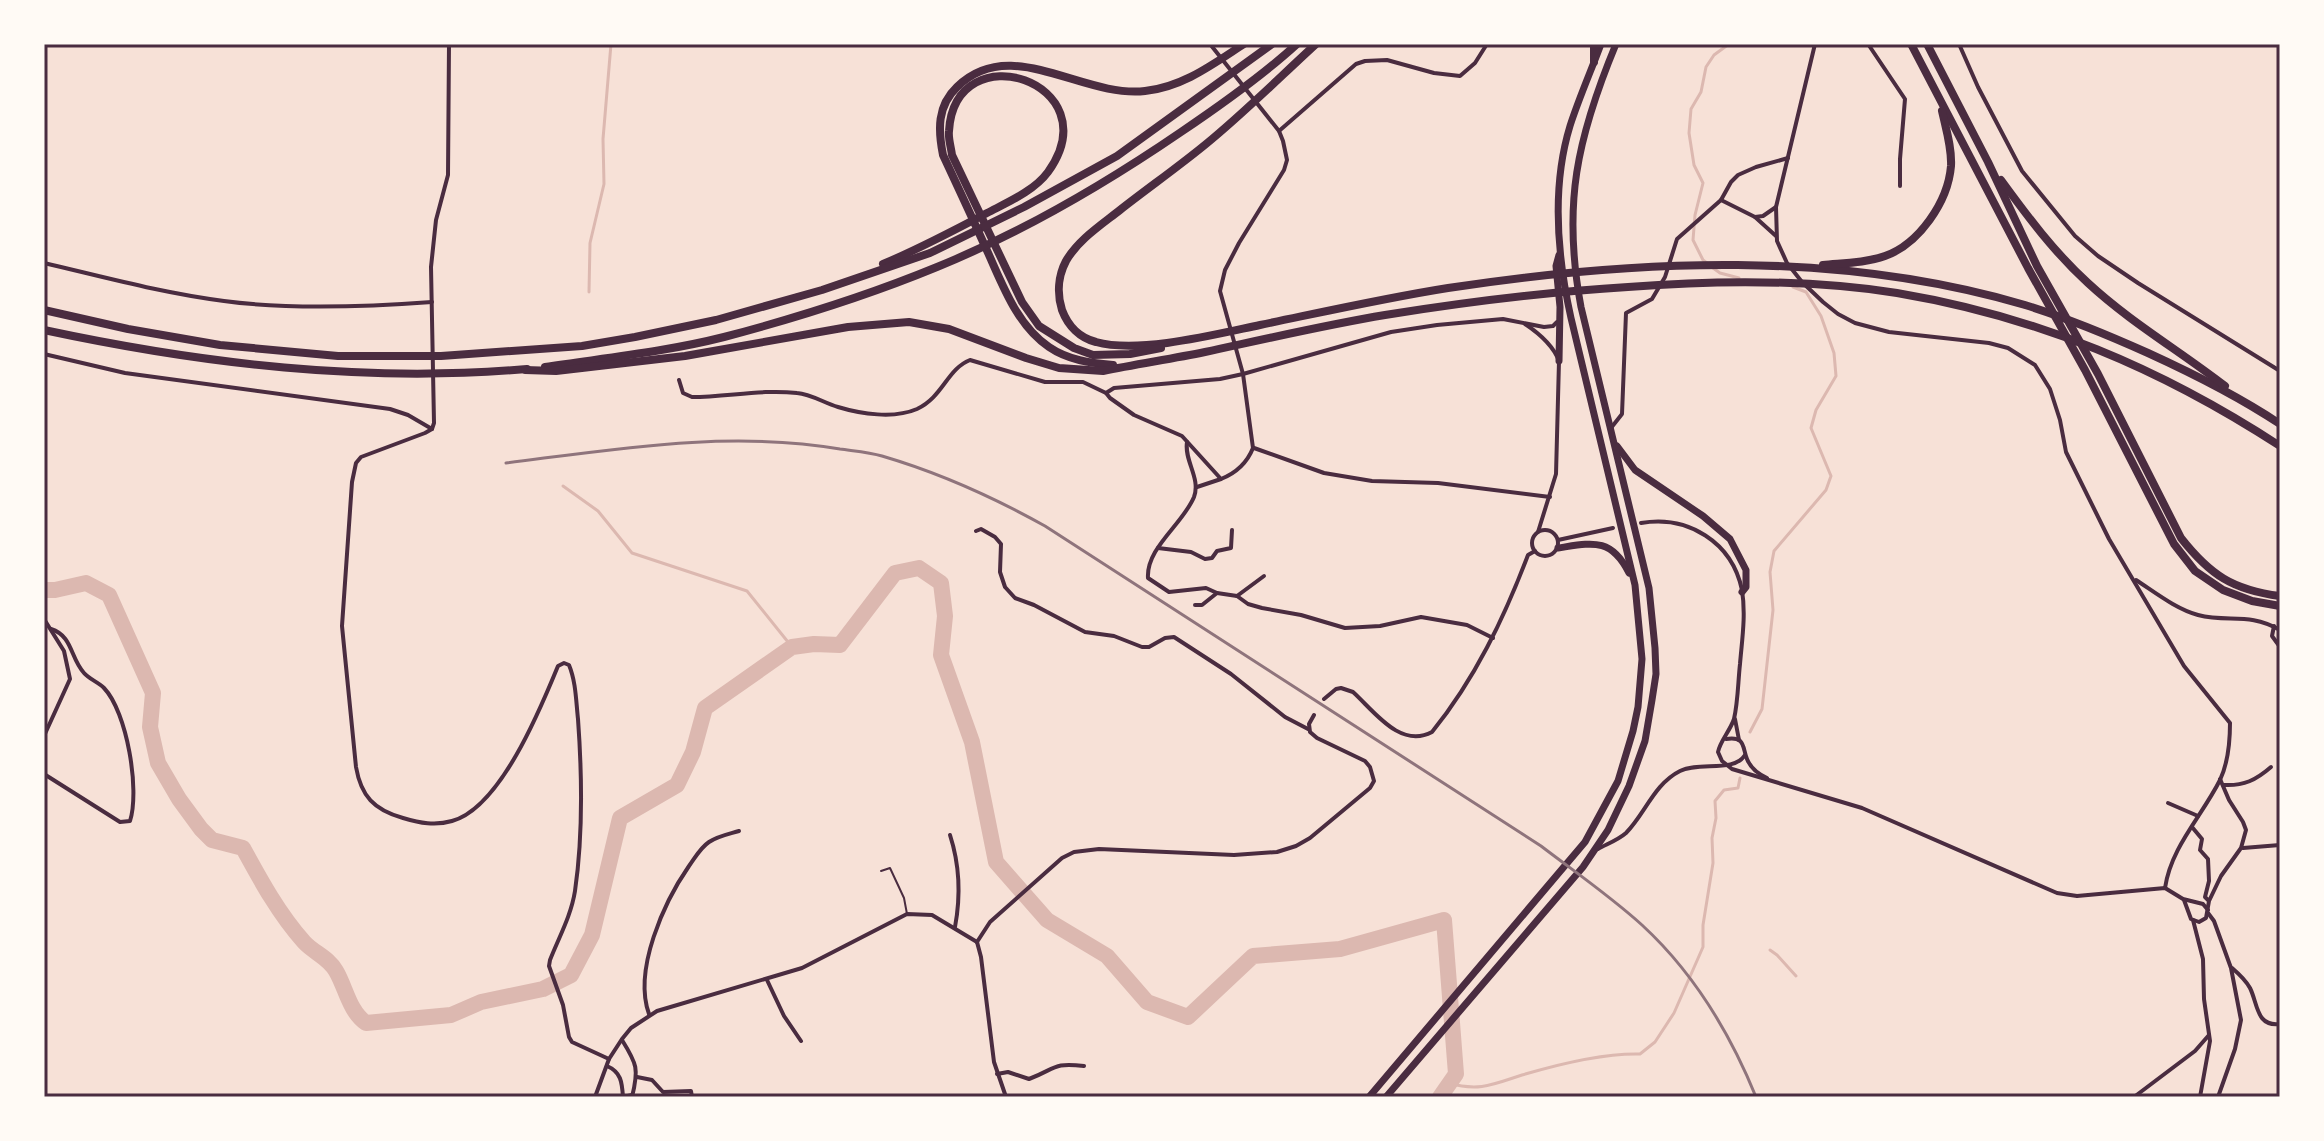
<svg xmlns="http://www.w3.org/2000/svg" width="2324" height="1141" font-family="'Fira Sans',sans-serif">
  <rect width="100%" height="100%" fill="#f7e1d7"/>
  <g fill="none" stroke-linecap="round" stroke-linejoin="round">
    <g stroke="#dcb8b0" stroke-width="3">
      <path d="M1707,263L1703,260L1693,240L1695,215L1703,183L1694,165L1689,133L1691,109L1701,92L1706,67L1714,55L1729,44"/>
      <path d="M1713,268L1720,273L1739,278"/>
      <path d="M589,292L590,243L604,184L603,139L611,44"/>
      <path d="M563,486L598,511L632,553L747,591L792,647"/>
      <path d="M1750,732L1762,709L1773,610L1770,572L1774,551L1826,490L1831,476L1811,428L1816,410L1836,376L1834,353L1821,316L1806,292L1793,287"/>
      <path d="M1770,950L1777,955L1796,976"/>
      <path d="M1449,1083C1479,1092 1494,1084 1522,1075C1559,1064 1603,1053 1640,1054L1655,1042L1674,1013L1703,947V925L1713,863L1712,838L1716,818L1715,801L1724,790L1738,788L1740,778"/>
    </g>
    <path stroke="#dcb8b0" stroke-width="16" d="M44,590H55L86,583L109,595L153,693L150,727L158,763L179,799L201,829L212,840L243,848C261,881 279,914 304,942C314,953 328,957 336,971C346,988 349,1011 366,1023L451,1015L481,1002L543,989L571,975L592,935L620,818L677,785L693,752L705,708L792,647L814,644L840,645L895,573L919,568L941,583L945,616L941,655L972,742L996,862L1047,920L1107,956L1147,1002L1188,1017L1253,956L1340,949L1444,920L1456,1074L1440,1097"/>
    <path stroke="#4a2c40" stroke-width="2" d="M881,871L890,868L904,898L907,914"/>
    <g stroke="#4a2c40" stroke-width="4">
      <path d="M449,44L448,175L436,220L431,267L434,423L432,429L425,433L361,457L356,463L352,482L342,626L356,767C361,796 374,810 403,818C420,823 435,826 452,821C500,808 540,710 558,666L564,663L569,665C576,682 576,701 578,719C582,774 583,836 575,891C571,916 559,937 550,960L549,966L563,1005L569,1037L572,1042L609,1059"/>
      <path d="M1210,44L1279,131L1283,141L1287,160L1284,170L1239,243L1225,270L1220,291L1243,374L1253,448"/>
      <path d="M1815,44L1776,207L1777,241L1787,263L1802,282L1823,302L1838,314L1855,323L1889,332L1989,343L2008,348L2035,365L2050,389L2060,420L2066,452L2109,539L2184,666L2230,723C2230,741 2228,763 2220,780C2202,816 2171,847 2165,888"/>
      <path d="M1868,44L1905,99L1900,159V186"/>
      <path d="M1959,44L1978,87L2022,171L2075,236L2098,256L2138,283L2280,371"/>
      <path d="M1279,131L1356,64L1365,61L1387,60L1434,73L1460,76L1475,63L1487,44"/>
      <path d="M1721,200L1755,217L1776,236"/>
      <path d="M1755,217L1763,216L1776,207"/>
      <path d="M44,263C104,277 162,293 224,301C290,310 365,307 432,302"/>
      <path d="M1525,324C1540,334 1553,345 1559,361L1556,474L1538,532"/>
      <path d="M44,354L125,373L390,409L408,415L432,429"/>
      <path d="M679,380L683,393L692,397C727,397 762,389 797,393C811,394 824,403 838,407C861,414 894,419 917,409C943,397 947,369 970,360L1045,382H1083L1106,393L1110,398L1134,415L1182,436L1221,479C1236,473 1247,463 1253,448"/>
      <path d="M1106,393L1114,388L1220,379L1243,374L1391,332L1437,325L1503,319L1544,327L1553,326L1557,322"/>
      <path d="M1611,428L1622,414L1626,313L1652,299L1665,277L1677,239L1721,200L1731,182L1738,175L1756,167L1788,158"/>
      <path d="M1187,442C1184,461 1201,478 1194,497C1183,524 1146,548 1148,578L1169,592L1206,588L1217,593L1237,596L1248,604L1262,608L1301,615L1345,628L1380,626L1421,617L1467,625L1493,638"/>
      <path d="M1254,448L1324,473L1372,481L1438,483L1550,497"/>
      <path d="M1197,487L1221,479"/>
      <path d="M1641,523C1688,515 1732,542 1742,590C1746,615 1742,640 1740,664C1738,682 1738,702 1734,719C1730,731 1720,741 1718,752L1722,761L1732,769L1862,808L2057,893L2077,896L2165,888L2183,899L2203,904L2208,910"/>
      <circle cx="1545" cy="543" r="13"/>
      <path d="M976,531L981,529L995,537L1001,544L1000,572L1005,587L1015,598L1034,605L1085,632L1114,636L1142,647H1149L1165,638L1174,637L1231,674L1285,717L1308,729"/>
      <path d="M1558,540L1613,528"/>
      <path d="M1158,548L1191,552L1205,559L1212,558L1217,551L1231,548L1232,530"/>
      <path d="M2136,580C2156,593 2176,609 2198,615C2229,623 2248,612 2280,630"/>
      <path d="M1237,596L1264,576"/>
      <path d="M1195,605H1202L1217,593"/>
      <path d="M44,619L64,651L70,679L44,736"/>
      <path d="M2274,626L2272,636L2280,647"/>
      <path d="M1324,699L1336,689L1341,688L1353,692C1374,711 1400,749 1432,732C1475,679 1504,618 1528,555L1535,551"/>
      <path d="M1735,719L1739,740"/>
      <path d="M1726,739C1746,736 1742,747 1747,759C1751,769 1758,774 1767,778"/>
      <path d="M44,774L120,822L130,821C140,790 127,712 104,688C98,682 89,679 84,673C70,658 73,636 51,629"/>
      <path d="M2224,785C2244,786 2256,780 2271,767"/>
      <path d="M2168,803L2198,816"/>
      <path d="M2192,827L2202,839L2200,850L2208,859L2209,881L2205,897L2208,900"/>
      <path d="M950,835C960,866 961,895 955,927"/>
      <path d="M2243,848L2280,845"/>
      <path d="M1598,849C1607,844 1618,840 1626,833C1645,814 1654,784 1680,771C1699,761 1734,773 1745,755"/>
      <path d="M2184,900L2191,919L2199,922L2206,918L2209,901L2221,876L2241,848L2246,830L2243,822L2229,800L2220,779"/>
      <path d="M2208,913L2214,921L2231,968L2241,1020L2235,1049L2218,1097"/>
      <path d="M2193,920L2203,959L2204,999L2210,1041L2200,1097"/>
      <path d="M977,942L990,922L1062,858L1074,852L1099,849L1234,855L1277,852L1296,846L1310,838L1370,788L1374,781L1370,767L1365,761L1317,738L1310,732L1309,724L1314,715"/>
      <path d="M977,942L981,957L994,1062L1006,1097"/>
      <path d="M2232,968C2239,974 2245,979 2250,988C2258,1004 2256,1027 2280,1024"/>
      <path d="M767,980L784,1016L801,1041"/>
      <path d="M649,1014C633,970 664,902 689,866C695,858 700,848 709,842C718,836 729,834 739,831"/>
      <path d="M622,1040C637,1064 639,1069 632,1097"/>
      <path d="M607,1066C621,1072 622,1082 623,1097L632,1095"/>
      <path d="M997,1074L1008,1072L1029,1079C1056,1069 1052,1062 1084,1066"/>
      <path d="M637,1077L652,1080L663,1092L691,1091L692,1097"/>
      <path d="M595,1097L609,1059L622,1039L631,1028L657,1011L802,968L907,914L932,915L977,942"/>
      <path d="M2134,1097L2195,1051L2209,1035"/>
    </g>
    <g stroke="#4a2c40" stroke-width="7">
      <path d="M1559,255L1556,266L1560,307L1559,361"/>
      <path d="M1617,446L1635,470L1703,516L1730,539L1746,570V587L1742,592"/>
      <path d="M1558,548C1592,543 1611,537 1629,573"/>
      <path d="M1369,1097L1585,842L1618,781L1633,731L1638,707L1642,659L1635,585L1571,318C1557,255 1551,188 1570,126C1579,98 1591,71 1601,44"/>
      <path d="M1386,1097L1583,867L1608,830L1629,786L1645,741L1652,700L1656,674L1655,648L1649,588L1581,307C1562,205 1577,138 1616,44"/>
    </g>
    <g stroke="#4a2c40" stroke-width="8">
      <path d="M1316,44C1280,77 1244,113 1206,144C1178,167 1148,188 1120,210C1101,225 1078,240 1066,261C1058,276 1057,294 1062,310C1068,326 1080,338 1096,342C1139,354 1217,334 1260,325C1323,312 1385,298 1448,288C1638,259 1838,250 2025,305C2067,318 2108,335 2148,353C2194,374 2238,396 2280,424"/>
      <path d="M1594,44V62"/>
      <path d="M1911,44L2028,268L2085,370L2174,544L2195,571L2223,590L2252,601L2280,606"/>
      <path d="M1927,44L1988,162L2037,266L2098,374L2181,538C2210,575 2233,590 2280,596"/>
      <path d="M2001,180C2028,217 2054,252 2088,283C2130,322 2180,351 2225,386"/>
      <path d="M883,264C919,249 953,231 987,213C1008,202 1034,191 1048,172C1112,82 955,31 949,131C948,138 951,147 952,155L1022,302L1039,326L1074,348L1093,355L1130,354L1161,348"/>
      <path d="M1823,265C1843,263 1866,263 1885,256C1919,244 1948,202 1951,166C1952,148 1946,129 1942,111"/>
      <path d="M44,310L128,329L220,345L338,356H441L582,346L635,337L716,320L822,290L930,253L1024,207L1117,156L1272,44"/>
      <path d="M44,330C203,364 365,383 527,369"/>
      <path d="M1113,365C1090,363 1068,360 1049,347C1015,324 1001,280 984,244C971,215 957,185 943,155C938,130 937,106 957,87C1011,34 1081,98 1145,91C1183,87 1213,64 1244,44"/>
      <path d="M545,367C604,358 665,352 724,337C796,318 869,295 937,267C1023,232 1105,184 1181,132C1221,105 1261,77 1297,44"/>
      <path d="M525,370L556,371L685,356L848,327L909,322L949,329L1026,358L1059,368L1103,371C1137,364 1171,359 1205,352C1265,339 1325,325 1385,315C1466,302 1546,292 1628,287C1717,280 1808,279 1897,293C2039,317 2160,368 2280,446"/>
    </g>
    <path stroke="#8f747c" stroke-width="3" d="M506,463C617,449 729,430 840,449C854,451 869,452 882,456C940,473 993,497 1045,526L1541,846C1575,872 1610,896 1642,925C1693,972 1730,1033 1756,1097"/>
  </g>
  <rect width="2324" height="1141" fill="none" stroke="#fffaf5" stroke-width="92"/>
  <rect x="46" y="46" width="2232" height="1049" fill="none" stroke="#4a2c40" stroke-width="3"/>
</svg>
